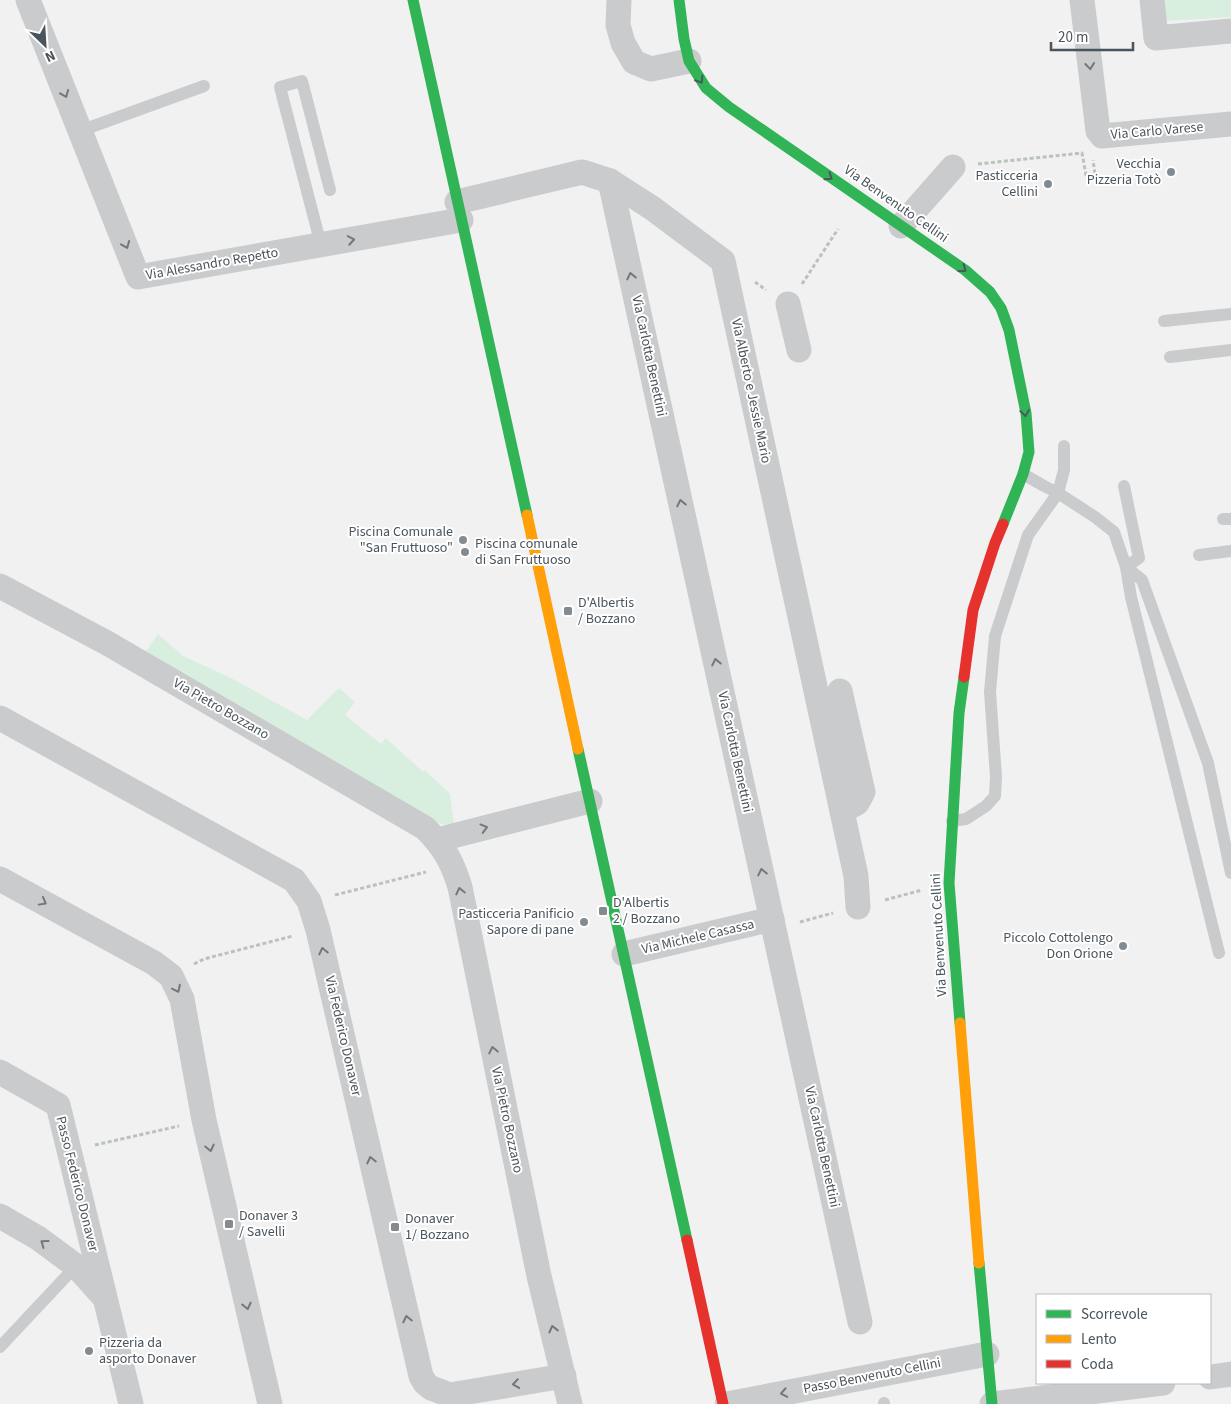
<svg xmlns="http://www.w3.org/2000/svg" width="1231" height="1404" font-family="'Source Sans 3',sans-serif">
  <rect width="100%" height="100%" fill="#f1f1f1"/>
  <g fill="#d8eedf">
    <path d="M1164,0H1231V17L1167,21Z"/>
    <path d="M158,634L183,656L233,679L307,720L339,688L355,702L345,715L381,744L386,738L423,772L425,770L450,794L454,826L436,823L143,656Z"/>
  </g>
  <g fill="none" stroke-linecap="round" stroke-linejoin="round">
    <g stroke="#b9c2bf" stroke-width="3" stroke-dasharray="4 2.5" stroke-linecap="butt">
      <path d="M978,164L1082,153L1086,175L1095,174L1093,160"/>
      <path d="M755,282L766,290"/>
      <path d="M802,284L838,229"/>
      <path d="M335,895L426,872"/>
      <path d="M885,900L922,890"/>
      <path d="M800,922L833,913"/>
      <path d="M194,964L204,959L293,936"/>
      <path d="M95,1145L179,1126"/>
    </g>
    <g stroke="#c9cbcc" stroke-width="12">
      <path d="M80,131L204,86"/>
      <path d="M321,245L280,87L302,81L330,190"/>
      <path d="M1164,321L1231,314"/>
      <path d="M1170,357L1231,350"/>
      <path d="M1023,474L1044,486L1058,493L1095,517L1114,532L1126,567L1131,597L1219,953"/>
      <path d="M1124,486L1139,558L1126,567L1142,580L1208,763L1231,873"/>
      <path d="M1223,519H1231"/>
      <path d="M1199,555L1231,551"/>
      <path d="M952,821L966,819L986,806L995,796L996,777L990,692L995,636L1028,535L1058,493L1064,470V446"/>
      <path d="M0,1347L76,1266"/>
      <path d="M884,1403V1404"/>
    </g>
    <g stroke="#c9cbcc" stroke-width="25">
      <path d="M28,0L138,277L461,220"/>
      <path d="M619,0L618,25L623,43L634,62L651,69L689,61"/>
      <path d="M1082,0L1098,131L1102,136L1231,124"/>
      <path d="M1152,0L1156,38L1231,31"/>
      <path d="M610,181L860,1322"/>
      <path d="M457,202L582,172L610,181L652,208L723,261L856,876L858,907"/>
      <path d="M901,226L953,167"/>
      <path d="M788,304L799,350"/>
      <path d="M0,586L107,643L425,828C444,847 452,861 460,887L539,1276L570,1404"/>
      <path d="M840,691L863,792L857,803L842,811"/>
      <path d="M0,718L294,880L309,901L318,930L421,1376L425,1383L431,1388L450,1395L564,1376"/>
      <path d="M437,840L590,801"/>
      <path d="M0,879L154,963L171,976L182,999L204,1120L270,1404"/>
      <path d="M624,954L772,919"/>
      <path d="M0,1072L58,1105L131,1404"/>
      <path d="M0,1216L38,1238L76,1266L102,1295"/>
      <path d="M1210,1377L1231,1374"/>
      <path d="M727,1404L987,1354"/>
      <path d="M992,1404L1163,1383"/>
    </g>
    <g stroke="#30b455" stroke-width="11">
      <path d="M413,0L527,515"/>
      <path d="M679,0L684,39L689,61L706,88L729,107L965,270L990,292L1001,308L1009,330L1026,413L1029,452L1023,474L1003,524"/>
      <path d="M578,749L687,1240"/>
      <path d="M960,1023L949,883L959,713L964,677"/>
      <path d="M979,1263L992,1404"/>
    </g>
    <g stroke="#ff9f0a" stroke-width="11">
      <path d="M527,515L578,749"/>
      <path d="M960,1023L979,1263"/>
    </g>
    <g stroke="#e5322d" stroke-width="11">
      <path d="M964,677L973,610L995,543L1003,524"/>
      <path d="M687,1240L723,1404"/>
    </g>
  </g>
  <defs><path id="oneway-chevron" d="M-2-3.5L2.5 0L-2 3.5" fill="none" stroke-width="1.6" stroke-linecap="round" stroke-linejoin="round" transform="scale(1.25)"/></defs>
  <g stroke="#70787e">
    <use href="#oneway-chevron" transform="translate(1090 66) rotate(83)"/>
    <use href="#oneway-chevron" transform="translate(65 94) rotate(68)"/>
    <use href="#oneway-chevron" transform="translate(351 240) rotate(-10)"/>
    <use href="#oneway-chevron" transform="translate(126 245) rotate(68)"/>
    <use href="#oneway-chevron" transform="translate(631 276) rotate(-102)"/>
    <use href="#oneway-chevron" transform="translate(681 503) rotate(-102)"/>
    <use href="#oneway-chevron" transform="translate(716 662) rotate(-102)"/>
    <use href="#oneway-chevron" transform="translate(484 828) rotate(-15)"/>
    <use href="#oneway-chevron" transform="translate(762 872) rotate(-102)"/>
    <use href="#oneway-chevron" transform="translate(460 891) rotate(-103)"/>
    <use href="#oneway-chevron" transform="translate(43 902) rotate(29)"/>
    <use href="#oneway-chevron" transform="translate(323 951) rotate(-103)"/>
    <use href="#oneway-chevron" transform="translate(177 989) rotate(64)"/>
    <use href="#oneway-chevron" transform="translate(493 1050) rotate(-102)"/>
    <use href="#oneway-chevron" transform="translate(210 1148) rotate(77)"/>
    <use href="#oneway-chevron" transform="translate(371 1160) rotate(-103)"/>
    <use href="#oneway-chevron" transform="translate(44 1243) rotate(-144)"/>
    <use href="#oneway-chevron" transform="translate(247 1306) rotate(77)"/>
    <use href="#oneway-chevron" transform="translate(407 1319) rotate(-103)"/>
    <use href="#oneway-chevron" transform="translate(553 1329) rotate(-104)"/>
    <use href="#oneway-chevron" transform="translate(516 1384) rotate(171)"/>
    <use href="#oneway-chevron" transform="translate(784 1393) rotate(169)"/>
  </g>
  <g stroke="#49595c">
    <use href="#oneway-chevron" transform="translate(700 80) rotate(58)"/>
    <use href="#oneway-chevron" transform="translate(829 177) rotate(35)"/>
    <use href="#oneway-chevron" transform="translate(963 269) rotate(37)"/>
    <use href="#oneway-chevron" transform="translate(1025 413) rotate(82)"/>
  </g>
  <g fill="#848b90" stroke="#fff" stroke-width="2">
    <circle cx="1171" cy="172" r="5"/>
    <circle cx="1048" cy="184" r="5"/>
    <circle cx="463" cy="540" r="5"/>
    <circle cx="465" cy="552" r="5"/>
    <rect x="563" y="606" width="10" height="10" rx="2.5"/>
    <rect x="598" y="906" width="10" height="10" rx="2.5"/>
    <circle cx="584" cy="922" r="5"/>
    <circle cx="1123" cy="946" r="5"/>
    <rect x="224" y="1219" width="10" height="10" rx="2.5"/>
    <rect x="390" y="1222" width="10" height="10" rx="2.5"/>
    <circle cx="89" cy="1351" r="5"/>
  </g>
  <g text-anchor="middle" dominant-baseline="central" stroke-width="4" stroke-linejoin="round" paint-order="stroke">
    <g font-size="14" fill="#4a545c" stroke="#fff">
      <text transform="translate(1157 131) rotate(-5)">Via Carlo Varese</text>
      <text transform="translate(896 204) rotate(35)">Via Benvenuto Cellini</text>
      <text transform="translate(212 264) rotate(-10)">Via Alessandro Repetto</text>
      <text transform="translate(649 356) rotate(78)">Via Carlotta Benettini</text>
      <text transform="translate(751 391) rotate(78)">Via Alberto e Jessie Mario</text>
      <text transform="translate(221 709) rotate(30)">Via Pietro Bozzano</text>
      <text transform="translate(735 752) rotate(78)">Via Carlotta Benettini</text>
      <text transform="translate(939 935) rotate(-93)">Via Benvenuto Cellini</text>
      <text transform="translate(698 937) rotate(-13)">Via Michele Casassa</text>
      <text transform="translate(343 1036) rotate(77)">Via Federico Donaver</text>
      <text transform="translate(507 1120) rotate(78)">Via Pietro Bozzano</text>
      <text transform="translate(822 1147) rotate(78)">Via Carlotta Benettini</text>
      <text transform="translate(77 1184) rotate(76)">Passo Federico Donaver</text>
      <text transform="translate(872 1376) rotate(-11)">Passo Benvenuto Cellini</text>
    </g>
    <g font-size="14" fill="#4a545c" stroke="#fff" text-anchor="start">
      <text x="1161" y="164" text-anchor="end">Vecchia<tspan x="1161" dy="16">Pizzeria Totò</tspan></text>
      <text x="1038" y="176" text-anchor="end">Pasticceria<tspan x="1038" dy="16">Cellini</tspan></text>
      <text x="453" y="532" text-anchor="end">Piscina Comunale<tspan x="453" dy="16">"San Fruttuoso"</tspan></text>
      <text x="475" y="544">Piscina comunale<tspan x="475" dy="16">di San Fruttuoso</tspan></text>
      <text x="578" y="603">D'Albertis<tspan x="578" dy="16">/ Bozzano</tspan></text>
      <text x="613" y="903">D'Albertis<tspan x="613" dy="16">2 / Bozzano</tspan></text>
      <text x="574" y="914" text-anchor="end">Pasticceria Panificio<tspan x="574" dy="16">Sapore di pane</tspan></text>
      <text x="1113" y="938" text-anchor="end">Piccolo Cottolengo<tspan x="1113" dy="16">Don Orione</tspan></text>
      <text x="239" y="1216">Donaver 3<tspan x="239" dy="16">/ Savelli</tspan></text>
      <text x="405" y="1219">Donaver<tspan x="405" dy="16">1/ Bozzano</tspan></text>
      <text x="99" y="1343">Pizzeria da<tspan x="99" dy="16">asporto Donaver</tspan></text>
    </g>
  </g>
  <rect x="1036" y="1294" width="175" height="90" fill="#ffffff" stroke="#b7bbbe"/>
  <rect x="1046" y="1310" width="25" height="8" fill="#30b455" stroke="#b7bbbe"/>
  <text x="1081" y="1319" font-size="15" fill="#4a545c">Scorrevole</text>
  <rect x="1046" y="1335" width="25" height="8" fill="#ff9f0a" stroke="#b7bbbe"/>
  <text x="1081" y="1344" font-size="15" fill="#4a545c">Lento</text>
  <rect x="1046" y="1360" width="25" height="8" fill="#e5322d" stroke="#b7bbbe"/>
  <text x="1081" y="1369" font-size="15" fill="#4a545c">Coda</text>
  <g transform="translate(45 45) rotate(155)" stroke="#ffffff" stroke-width="4" paint-order="stroke">
  <path d="M0-4L9 19L0 12L-9 19Z" fill="#4a545c"/>
  <text y="-8" font-size="14" font-weight="bold" text-anchor="middle" fill="#4a545c">N</text>
  </g>
  <path d="M1051 42v8h82v-8" fill="none" stroke="#4a545c" stroke-width="2.5"/>
  <text x="1058" y="42" font-size="15" fill="#4a545c" stroke="#ffffff" stroke-width="4" paint-order="stroke">20 m</text>
</svg>
